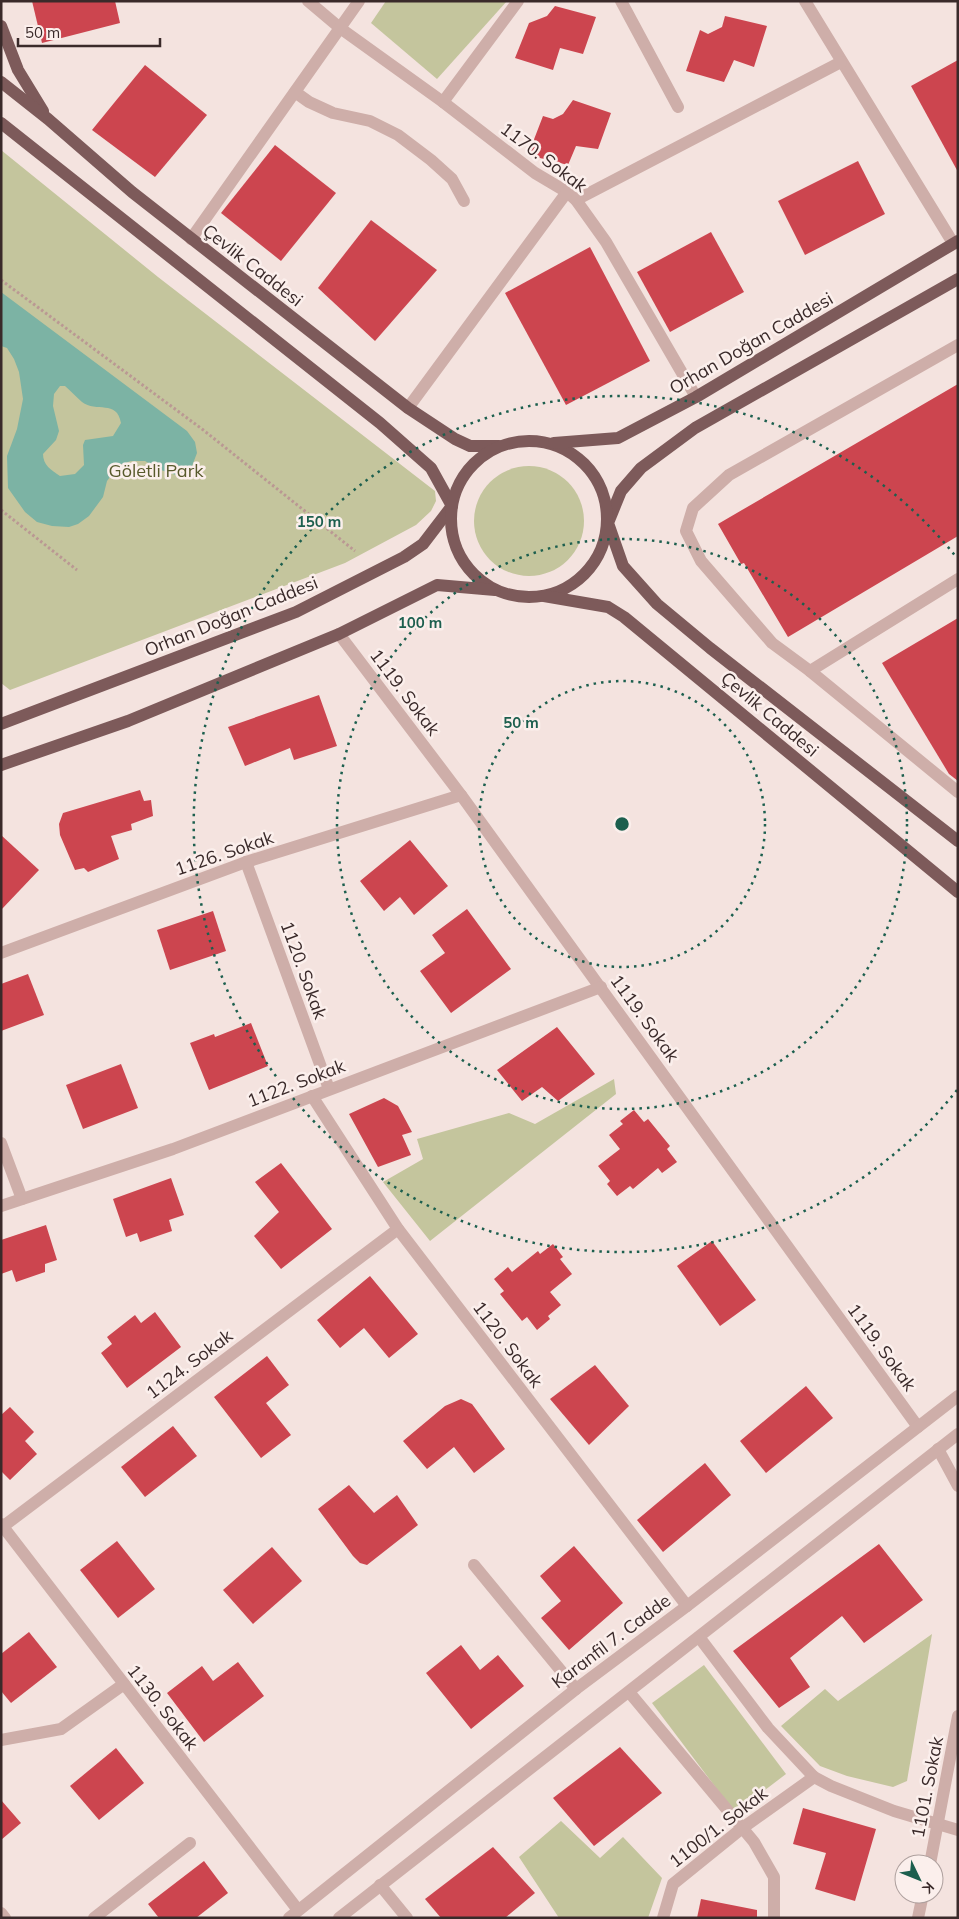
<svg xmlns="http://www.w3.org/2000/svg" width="959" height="1919" font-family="Mulish,sans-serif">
  <rect width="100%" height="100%" fill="#f4e3df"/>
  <g fill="#c4c59d">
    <path d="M386,1H507L437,79L371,23Z"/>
    <path d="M1,150L158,277L435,491L436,501L431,511L416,525L345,563L10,690L1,683Z"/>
    <circle cx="529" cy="521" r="55"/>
    <path d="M614,1079L616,1094L430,1241L383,1182L423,1159L417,1139L509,1113L535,1124Z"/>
    <path d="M932,1634L907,1781L893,1787L847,1776L820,1766L781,1726L825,1689L838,1701Z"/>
    <path d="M704,1665L786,1774L735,1813L652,1703Z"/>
    <path d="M561,1821L600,1858L623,1837L662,1878L648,1918H559L519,1857Z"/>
  </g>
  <path fill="#7cb3a4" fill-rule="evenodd" d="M1,292L187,431L195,442L197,453L192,466L184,473L176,475L161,470L145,461H131L119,465L107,481L103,497L89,516L78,524L69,527L52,526L37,522L25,512L8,488L7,456L17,429L23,399L19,372L14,359L7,348L1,346ZM60,386H65C71,391 76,397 82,402C96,413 117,399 121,423L113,436L85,440L83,445L84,465L75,474L60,476C51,470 43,465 43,454L56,440L59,431L53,406L54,394Z"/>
  <g fill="#cc454f">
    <path d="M32,1H115L120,23L42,43Z"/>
    <path d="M555,6L596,17L583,54L560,48L553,70L515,58L529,23L547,16Z"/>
    <path d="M725,16L767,26L754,67L734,60L724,82L686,71L700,30L708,34L722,27Z"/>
    <path d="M958,60V172L911,86Z"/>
    <path d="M145,65L207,115L155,177L92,130Z"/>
    <path d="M573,100L611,113L598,149L576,146L568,165L528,155L543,116L553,119L563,114Z"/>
    <path d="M275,145L336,193L281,261L221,213Z"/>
    <path d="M858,161L885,214L805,255L778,201Z"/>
    <path d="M371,220L437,270L375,341L318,288Z"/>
    <path d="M711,232L744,292L670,332L637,272Z"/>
    <path d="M590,247L650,361L566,405L505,293Z"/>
    <path d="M958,384V536L788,637L744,563L741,564L718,524Z"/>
    <path d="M958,618V781L949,774L882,663Z"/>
    <path d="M319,695L337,746L294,760L290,748L245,766L228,727Z"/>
    <path d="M140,790L144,801L151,800L153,816L131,824L132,830L111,836L119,859L88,872L84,868L75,870L60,835L59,824L63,813Z"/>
    <path d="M1,835L39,870L1,910Z"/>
    <path d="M410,840L448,886L414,915L400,897L384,911L360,881Z"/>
    <path d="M467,909L511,969L451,1013L420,971L445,953L432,935Z"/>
    <path d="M213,911L226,951L170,970L157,930Z"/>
    <path d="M28,974L44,1015L1,1031V984Z"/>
    <path d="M251,1023L268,1066L209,1090L190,1043L214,1034L215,1037Z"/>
    <path d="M557,1027L595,1074L558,1101L542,1087L522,1101L497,1070Z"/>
    <path d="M121,1064L138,1108L83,1129L66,1085Z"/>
    <path d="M384,1098L398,1106L412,1132L402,1135L411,1155L378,1167L349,1114Z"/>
    <path d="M634,1110L644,1122L648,1119L670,1146L667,1149L677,1162L662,1173L658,1168L633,1189L630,1186L617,1196L607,1184L610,1181L598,1166L620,1149L609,1135L623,1124L620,1121Z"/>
    <path d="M281,1163L332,1229L281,1269L254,1236L279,1212L255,1182Z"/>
    <path d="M171,1178L184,1215L169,1220L172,1231L140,1242L137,1233L126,1237L113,1199Z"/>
    <path d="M46,1225L57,1260L45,1264V1272L16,1282L12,1270L1,1274V1240Z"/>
    <path d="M712,1241L756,1300L720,1326L677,1266Z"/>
    <path d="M553,1244L563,1257L560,1259L572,1274L550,1292L561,1305L548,1316L550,1319L537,1330L527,1317L522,1321L500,1294L504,1291L494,1279L508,1267L512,1272L538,1251L540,1254Z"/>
    <path d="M370,1276L418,1334L389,1358L364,1328L340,1348L317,1320Z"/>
    <path d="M155,1312L181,1347L127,1388L101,1353L112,1344L107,1337L135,1315L141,1323Z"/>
    <path d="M267,1356L289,1385L266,1403L291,1435L261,1458L214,1397Z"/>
    <path d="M595,1365L629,1406L589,1445L550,1399Z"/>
    <path d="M806,1386L833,1418L766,1473L740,1441Z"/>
    <path d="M461,1399L472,1404L505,1449L474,1473L454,1447L427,1469L403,1441L445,1406Z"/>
    <path d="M10,1407L34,1432L25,1441L37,1454L10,1480L1,1471V1415Z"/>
    <path d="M173,1426L197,1456L145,1497L121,1467Z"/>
    <path d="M705,1463L731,1495L663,1552L637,1520Z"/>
    <path d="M349,1485L374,1513L397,1495L418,1525L367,1565L360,1563L353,1556L318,1509Z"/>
    <path d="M117,1541L155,1589L118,1618L80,1570Z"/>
    <path d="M879,1544L923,1600L864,1643L842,1616L790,1658L810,1687L779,1708L733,1651Z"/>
    <path d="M574,1546L623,1603L569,1650L541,1618L561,1601L540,1576Z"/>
    <path d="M272,1547L302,1581L253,1624L223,1590Z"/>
    <path d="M29,1632L57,1667L11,1703L1,1691V1654Z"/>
    <path d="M461,1645L480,1670L498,1655L524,1686L471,1729L426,1673Z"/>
    <path d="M238,1662L264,1696L204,1742L167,1693L202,1666L213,1681Z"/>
    <path d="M620,1747L662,1793L594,1846L553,1798Z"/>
    <path d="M116,1748L144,1783L99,1820L70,1786Z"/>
    <path d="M1,1800L21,1823L1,1840Z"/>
    <path d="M803,1808L876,1829L855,1901L815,1889L826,1853L793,1844Z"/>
    <path d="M493,1847L535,1893L505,1918H441L425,1899Z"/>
    <path d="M204,1861L228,1893L196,1918H159L148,1904Z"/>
    <path d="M701,1899L757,1910V1918H697Z"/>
  </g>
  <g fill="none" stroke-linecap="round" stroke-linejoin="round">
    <g stroke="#ba9893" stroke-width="3" stroke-dasharray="2.5 2.5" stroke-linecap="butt">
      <path d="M1,280L202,429L355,551"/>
      <path d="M1,510L77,570"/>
    </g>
    <g stroke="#ceaea9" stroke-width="12">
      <path d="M308,1L340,28L443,102L535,173L567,192L576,200L606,242L696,397"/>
      <path d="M621,1L678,107"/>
      <path d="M805,1L953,243"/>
      <path d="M295,92L309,102L333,113L370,121L398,135L431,160L452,179L464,201"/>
      <path d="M443,102L518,1"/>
      <path d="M576,200L841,62"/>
      <path d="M191,239L359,1"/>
      <path d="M958,345L729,475L693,508L686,531L701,561L772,643L810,671L958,792"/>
      <path d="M408,408L567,192"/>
      <path d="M339,634L461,795L918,1427"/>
      <path d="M810,671L958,579"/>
      <path d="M246,862L329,1089"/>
      <path d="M1,953L246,862L461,795"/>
      <path d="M312,1096L398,1229L687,1606"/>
      <path d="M1,1143L22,1199"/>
      <path d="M1,1206L173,1149L601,987"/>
      <path d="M938,1449L958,1486"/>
      <path d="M1,1524L298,1910"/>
      <path d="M1,1528L398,1229"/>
      <path d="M474,1565L576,1689"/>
      <path d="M699,1637L768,1728L814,1777L831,1786L894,1811L958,1830"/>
      <path d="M629,1692L754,1842L774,1877V1918"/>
      <path d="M1,1740L61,1729L124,1684"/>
      <path d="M930,1864L958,1716"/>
      <path d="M380,1885L407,1918"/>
      <path d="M1,1913L5,1918"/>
      <path d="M94,1918L190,1843"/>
      <path d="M289,1918L576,1689L687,1606L958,1396"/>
      <path d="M339,1918L958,1434"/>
      <path d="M663,1918L673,1884L741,1829L814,1777"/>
      <path d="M918,1918L923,1894"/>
    </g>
    <g stroke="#7d5a5a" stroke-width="12">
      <path d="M1,26L18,70L43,111"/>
      <path d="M1,82L48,119L132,192L408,408L455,439L470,446H499"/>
      <path d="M1,123L380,423L431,468L452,506L423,544L404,557L296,612L1,724"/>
      <path d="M958,279L695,428L641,468L621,491L608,523L623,566L657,604L710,648L958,841"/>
      <circle cx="529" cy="519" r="78"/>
      <path d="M554,443L618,438L696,397L958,241"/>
      <path d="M544,596L608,607L624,617L958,892"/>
      <path d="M1,765L128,721L339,634L437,585L495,590"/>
    </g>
  </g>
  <g fill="none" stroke="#1c5f4e" stroke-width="2.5" stroke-dasharray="2.5 5">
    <circle cx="622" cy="824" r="143"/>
    <circle cx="622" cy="824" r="285"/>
    <path d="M957 1090A428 428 0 1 1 957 558"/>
  </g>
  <g text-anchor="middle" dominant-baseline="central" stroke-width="5" stroke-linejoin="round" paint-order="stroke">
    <g font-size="18" fill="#3a2a2a" stroke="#fbefec">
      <text transform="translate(544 157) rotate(37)">1170. Sokak</text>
      <text transform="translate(253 265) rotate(38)">Çevlik Caddesi</text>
      <text transform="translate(751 343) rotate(-30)">Orhan Doğan Caddesi</text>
      <text transform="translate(231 616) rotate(-22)">Orhan Doğan Caddesi</text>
      <text transform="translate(405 692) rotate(53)">1119. Sokak</text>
      <text transform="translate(770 714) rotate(40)">Çevlik Caddesi</text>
      <text transform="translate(224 853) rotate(-19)">1126. Sokak</text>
      <text transform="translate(304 970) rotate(70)">1120. Sokak</text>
      <text transform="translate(645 1018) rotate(54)">1119. Sokak</text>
      <text transform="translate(296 1083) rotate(-21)">1122. Sokak</text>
      <text transform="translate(508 1344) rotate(53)">1120. Sokak</text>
      <text transform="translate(882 1347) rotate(54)">1119. Sokak</text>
      <text transform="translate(189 1364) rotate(-37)">1124. Sokak</text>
      <text transform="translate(611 1641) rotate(-37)">Karanfil 7. Cadde</text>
      <text transform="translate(163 1707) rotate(52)">1130. Sokak</text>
      <text transform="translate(927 1787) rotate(-79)">1101. Sokak</text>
      <text transform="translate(718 1827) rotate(-38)">1100/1. Sokak</text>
    </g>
    <g font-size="18" fill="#585a2c" stroke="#fbefec">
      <text x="156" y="470">Göletli Park</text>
    </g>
  </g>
  <circle cx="622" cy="824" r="8" fill="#1c5f4e" stroke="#fbefec" stroke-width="2.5"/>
  <g font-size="15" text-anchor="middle" font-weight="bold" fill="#1c5f4e" stroke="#fbefec" stroke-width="5" stroke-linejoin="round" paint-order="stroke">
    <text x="319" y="527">150 m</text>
    <text x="420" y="628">100 m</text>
    <text x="521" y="728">50 m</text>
  </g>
  <rect width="959" height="1919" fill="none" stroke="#3a2a2a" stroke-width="5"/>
  <g transform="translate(919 1879) rotate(133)"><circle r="24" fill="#fbefec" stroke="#aea09e"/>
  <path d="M0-4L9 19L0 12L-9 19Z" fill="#1c5f4e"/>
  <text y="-8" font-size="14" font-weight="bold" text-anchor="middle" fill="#3a2a2a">K</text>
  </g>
  <path d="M18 38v8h142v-8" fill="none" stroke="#3a2a2a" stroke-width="2.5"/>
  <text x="25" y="38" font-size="15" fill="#3a2a2a" stroke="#fbefec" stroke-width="4" paint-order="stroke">50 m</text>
</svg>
